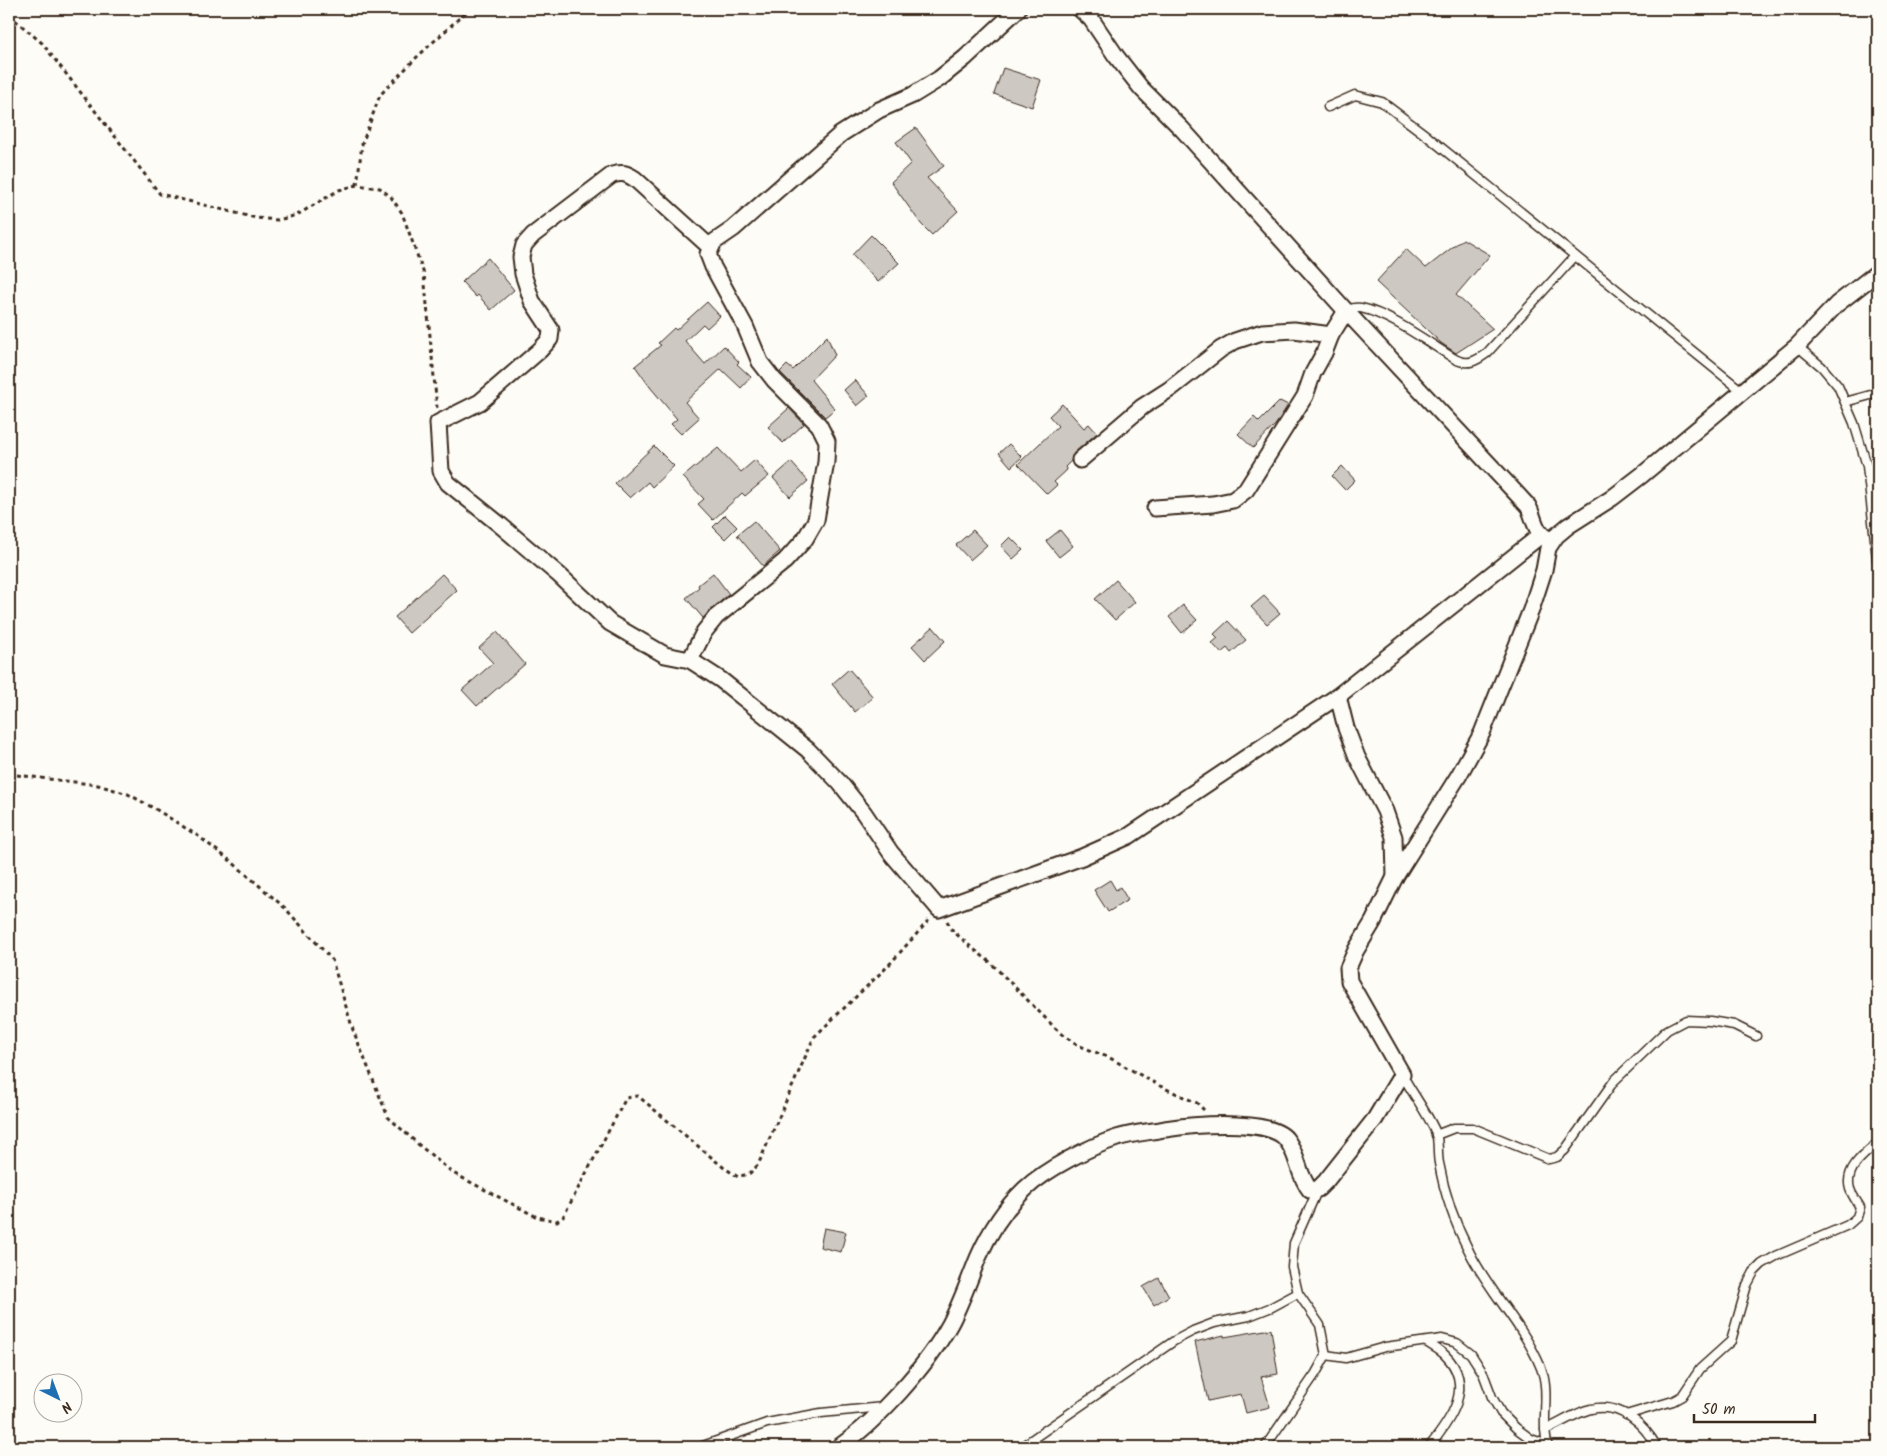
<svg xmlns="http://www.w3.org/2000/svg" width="1887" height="1456" font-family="Kalam,sans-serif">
  <rect width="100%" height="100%" fill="#fdfcf7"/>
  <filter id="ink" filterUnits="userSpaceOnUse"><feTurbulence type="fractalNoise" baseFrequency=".02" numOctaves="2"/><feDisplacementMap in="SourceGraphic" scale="10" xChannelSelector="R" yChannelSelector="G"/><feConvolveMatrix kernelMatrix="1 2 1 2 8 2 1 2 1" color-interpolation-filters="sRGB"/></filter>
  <g filter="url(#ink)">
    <g fill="#cdc8c2" stroke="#3b2a1e">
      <path d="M1003,68L1041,80L1032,107L994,94Z"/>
      <path d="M916,128L944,166L927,178L958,211L932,235L921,224L891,182L911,163L896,142Z"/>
      <path d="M871,235L899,263L878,282L852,255Z"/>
      <path d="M1463,239L1490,255L1456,295L1493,329L1456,353L1441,343L1376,282L1406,249L1426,268Z"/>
      <path d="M488,258L514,290L491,310L478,295L476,297L462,282Z"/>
      <path d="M707,302L720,316L707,328L703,324L685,341L705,364L724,346L739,362L737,364L751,377L741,388L721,369L685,402L699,418L681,434L671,424L677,419L650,387L635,366L661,345L658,343L674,328L676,330Z"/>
      <path d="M827,336L835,355L811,380L835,409L825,417L780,372L787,365L793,370Z"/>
      <path d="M855,380L869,396L857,406L844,390Z"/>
      <path d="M1280,401L1288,405L1276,424L1253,448L1238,434L1254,417L1259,422Z"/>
      <path d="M1062,404L1084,428L1089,424L1097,433L1074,453L1071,461L1065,467L1067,470L1054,482L1057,485L1047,494L1018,464L1058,426L1049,416Z"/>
      <path d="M789,408L804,424L783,443L768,427Z"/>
      <path d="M1009,444L1022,457L1011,467L999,453Z"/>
      <path d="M654,446L674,466L652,487L648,482L630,498L615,483Z"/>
      <path d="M718,448L741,472L755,460L769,476L745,496L742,493L713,520L698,504L704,499L683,477Z"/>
      <path d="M791,462L808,481L790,497L773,478Z"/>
      <path d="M1342,466L1355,480L1345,490L1332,476Z"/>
      <path d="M725,515L737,527L725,539L713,527Z"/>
      <path d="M754,521L780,551L763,566L737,535Z"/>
      <path d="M973,530L987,545L970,560L956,545Z"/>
      <path d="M1060,530L1073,546L1059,557L1046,541Z"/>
      <path d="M1010,537L1023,550L1013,559L1001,546Z"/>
      <path d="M713,573L729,594L703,618L686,598L699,587L698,585Z"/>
      <path d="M442,574L457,590L409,633L395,617Z"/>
      <path d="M1116,580L1135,602L1115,620L1095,599Z"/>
      <path d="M1264,596L1280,613L1267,624L1251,607Z"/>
      <path d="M1183,605L1197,620L1182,633L1169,617Z"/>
      <path d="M1228,621L1246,640L1231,653L1227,648L1221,653L1212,643L1218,638L1214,634Z"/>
      <path d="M933,627L945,641L925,660L912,646Z"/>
      <path d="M497,632L525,664L477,706L462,690L493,663L479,648Z"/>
      <path d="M849,669L873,697L855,712L832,684Z"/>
      <path d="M1110,880L1116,890L1120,887L1128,900L1108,912L1094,890Z"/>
      <path d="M824,1228L846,1232L841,1252L820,1247Z"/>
      <path d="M1159,1278L1169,1296L1154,1305L1143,1287Z"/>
      <path d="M1271,1329L1278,1374L1261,1377L1270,1407L1246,1413L1241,1394L1208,1401L1195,1342L1224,1335V1337Z"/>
    </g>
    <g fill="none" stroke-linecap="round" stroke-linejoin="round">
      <g stroke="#3b2a1e" stroke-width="11">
        <g id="service">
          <path d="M1328,107L1355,95L1382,102L1427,136L1742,391"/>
          <path d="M1346,311C1351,308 1355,307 1361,308C1390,314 1429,343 1455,359C1468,366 1476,361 1487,353L1575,256"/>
          <path d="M1797,346L1822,367L1838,386L1854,423L1867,466L1878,568"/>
          <path d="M1845,402L1878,393"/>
          <path d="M1402,1074C1412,1093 1428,1114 1436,1133C1439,1142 1437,1154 1439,1163C1444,1192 1456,1226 1470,1253C1490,1293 1524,1326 1541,1368C1551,1393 1540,1422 1548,1447"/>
          <path d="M1436,1135L1454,1128H1473L1549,1159L1557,1157L1565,1150L1614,1081L1667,1030L1686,1020L1710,1021L1734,1025L1756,1036"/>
          <path d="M1426,1342C1432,1346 1440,1350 1445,1355C1476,1386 1450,1421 1429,1447"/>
          <path d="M1326,1355L1346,1358L1385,1347L1442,1339L1457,1343L1471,1354L1483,1373L1492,1397L1501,1413L1516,1428L1531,1439L1547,1445"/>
          <path d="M1626,1415L1673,1401L1682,1396L1700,1369L1731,1341L1747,1285L1754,1272L1762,1264L1776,1256L1848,1225L1857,1217L1860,1207C1857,1202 1852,1195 1850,1189C1844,1169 1864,1154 1878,1143"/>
          <path d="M1545,1430C1559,1424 1577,1412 1591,1409C1620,1402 1644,1424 1657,1447"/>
          <path d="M700,1447L767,1423L821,1413L883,1407"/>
          <path d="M1021,1447L1174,1341L1193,1331L1214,1323L1249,1316L1272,1307L1298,1293"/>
          <path d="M1265,1447L1316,1373L1326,1355L1320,1325L1298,1293L1292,1267L1294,1243L1318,1189"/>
        </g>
      </g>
      <g stroke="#3b2a1e" stroke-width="19">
        <g id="minor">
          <path d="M1080,9L1091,19L1116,56L1141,88L1182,129L1346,311L1528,506C1535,518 1534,533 1549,539"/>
          <path d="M711,248L635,179C626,173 622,172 612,175L533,235L524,245L521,257L523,274L532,301L551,330L550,339L540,350L480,402L438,423L441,471L448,483L499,524L559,575L610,623L665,655L690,660L721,680L808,750L840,783L864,813L891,853L939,909L1082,857L1129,836L1338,696L1541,535"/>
          <path d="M1080,460L1142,407L1170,389L1221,349L1235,341L1262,332L1294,330L1331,335"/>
          <path d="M1155,508L1213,504L1233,500L1246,490L1305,396L1313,373L1324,353L1331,335L1346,311"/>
          <path d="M690,660L704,632L716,617L785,561L805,539L816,520L826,462L827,441L819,425L774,380L760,362L745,326L713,267L708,254L714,242L733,229L841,134L879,110L913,95L939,79L965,58L1018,9"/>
          <path d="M1338,696L1346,728L1357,757L1385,811L1394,837L1395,877"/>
          <path d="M839,1447C878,1420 927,1366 950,1324C961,1303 969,1280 978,1258C989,1233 1005,1208 1025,1189C1046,1169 1089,1147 1117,1138C1132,1133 1150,1132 1165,1129C1191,1125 1270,1118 1286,1139C1299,1155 1297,1174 1310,1190L1318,1189L1326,1181L1375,1119L1402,1074L1349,981L1348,968L1356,950L1373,922L1395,877L1459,775L1482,733L1531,610L1544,570L1548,548L1556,536L1568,526L1612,498L1642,475L1797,346L1837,304L1878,272"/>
        </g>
      </g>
      <g stroke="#3b2a1e" stroke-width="3" stroke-dasharray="4 4" stroke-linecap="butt">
        <path d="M9,15L42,43L160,194L256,218L278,220L297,215L339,190L357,185L380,188L391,197L402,213L424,274L437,408"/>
        <path d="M357,185L362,144L380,95L417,57L469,9"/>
        <path d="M9,774L98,785L128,794L157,810L198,836L232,862L285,908L332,960L353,1030L388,1117L419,1145L453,1173L537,1217L557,1221L563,1217L626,1098L638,1096L723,1167L738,1177L750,1173L758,1165L814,1037L888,966L929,920"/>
        <path d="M947,921L953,931L971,947L990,962L1060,1033L1078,1045L1110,1058L1160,1086L1197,1103L1204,1110"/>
      </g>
      <use href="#service" stroke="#fdfcf7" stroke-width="8"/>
      <use href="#minor" stroke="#fdfcf7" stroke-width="15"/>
    </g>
  </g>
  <rect width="1887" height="1456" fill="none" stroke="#fdfcf7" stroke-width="30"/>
  <rect x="15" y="15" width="1857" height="1426" fill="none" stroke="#3b2a1e" stroke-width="2" filter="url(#ink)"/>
  <g transform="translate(58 1398) rotate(138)"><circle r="24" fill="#fdfcf7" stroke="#afa8a0"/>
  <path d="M0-4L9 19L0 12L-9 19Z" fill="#1f6fb2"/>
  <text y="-8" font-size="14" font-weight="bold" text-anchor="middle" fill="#3b2a1e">N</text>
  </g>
  <path d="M1694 1414v8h121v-8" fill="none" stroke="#3b2a1e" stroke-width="2.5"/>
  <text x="1702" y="1414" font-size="15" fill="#3b2a1e" stroke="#fdfcf7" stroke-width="4" paint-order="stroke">50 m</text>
</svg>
